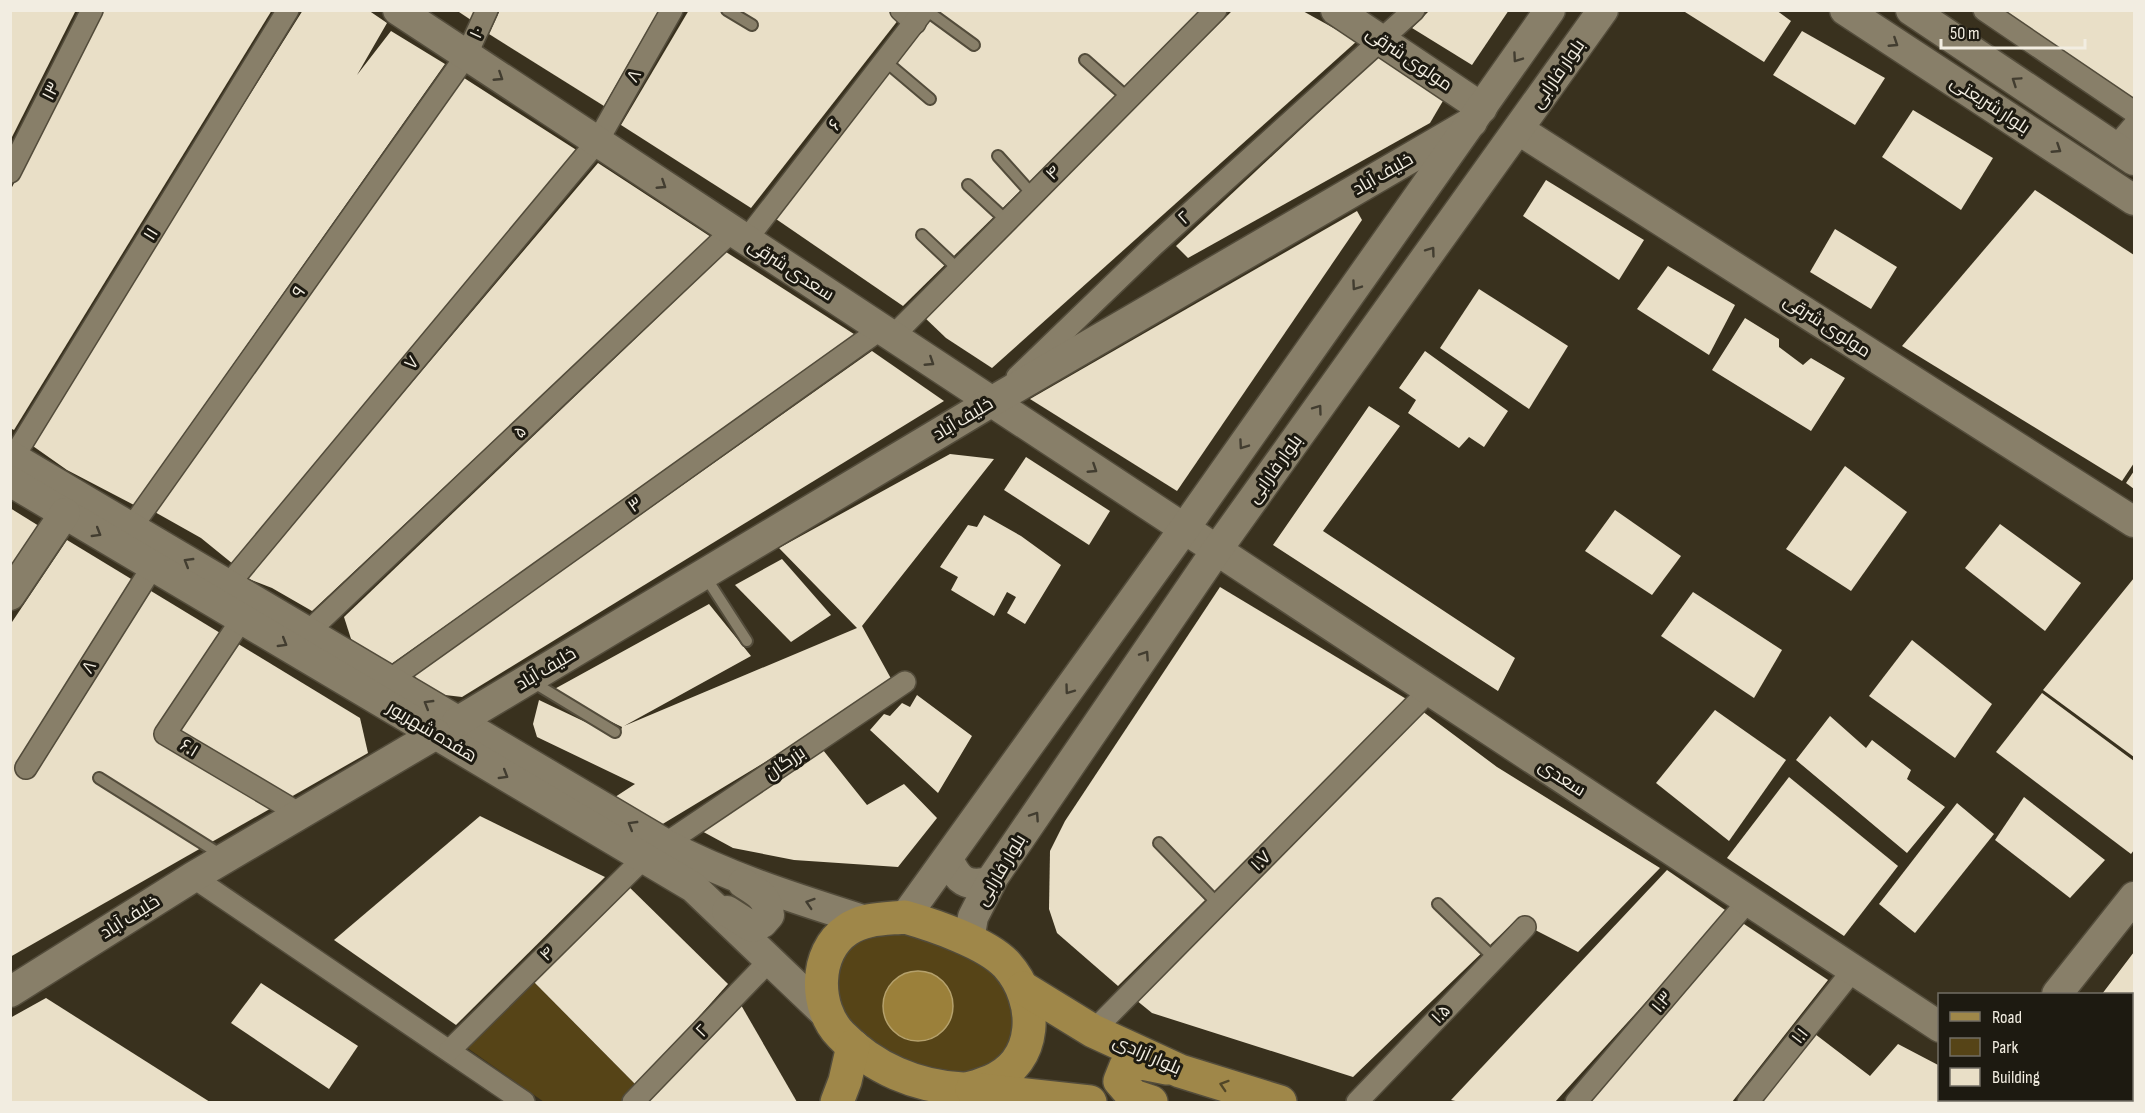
<svg xmlns="http://www.w3.org/2000/svg" width="2145" height="1113" font-family="'Sofia Sans Condensed',Cairo,sans-serif">
  <rect width="100%" height="100%" fill="#39311e"/>
  <g fill="#564417" fill-rule="evenodd">
    <path d="M916,925L1014,984L1013,1055L946,1083L844,1031L831,969L845,940ZM916,971L949,990C967,1036 904,1062 886,1019C883,1012 882,1003 886,997C893,982 899,975 916,971Z"/>
    <path d="M532,980L637,1086L623,1102H544L466,1047Z"/>
  </g>
  <circle fill="#9b803a" stroke="#b5a16c" stroke-width="1.5" cx="918" cy="1006" r="35"/>
  <g fill="#e9dfc7">
    <path d="M10,10H76L10,141Z"/>
    <path d="M104,10H272L14,430L10,428V191Z"/>
    <path d="M303,10H368L387,23L357,75L391,31L445,64L134,505L67,470L30,444Z"/>
    <path d="M456,10H475L471,20Z"/>
    <path d="M500,10H659L604,106L489,34Z"/>
    <path d="M689,10H906L751,208L621,125Z"/>
    <path d="M938,10H1204L903,306L776,219Z"/>
    <path d="M1233,10H1301L1357,41L992,368L946,338L922,315Z"/>
    <path d="M1430,10H1509L1472,65L1412,28Z"/>
    <path d="M1686,10H1776L1791,21L1764,62L1685,12Z"/>
    <path d="M2000,10H2134V99Z"/>
    <path d="M1802,31L1885,78L1855,125L1773,75Z"/>
    <path d="M1381,54L1447,94L1430,123L1188,258L1176,246Z"/>
    <path d="M461,76L578,151L233,564L201,538L153,511Z"/>
    <path d="M1913,110L1993,158L1961,210L1882,157Z"/>
    <path d="M598,163L711,237L312,611L272,588L246,578Z"/>
    <path d="M1546,180L1644,240L1619,280L1523,216Z"/>
    <path d="M2035,190L2134,255V463L2122,481L1902,346Z"/>
    <path d="M1357,211L1362,220L1177,491L1030,399Z"/>
    <path d="M1835,229L1897,267L1871,309L1810,272Z"/>
    <path d="M726,252L857,336L387,667L352,642L344,617Z"/>
    <path d="M1668,266L1735,305L1709,355L1637,309Z"/>
    <path d="M1479,289L1568,346L1529,409L1440,348Z"/>
    <path d="M1745,318L1779,339V347L1803,365L1811,358L1845,378L1811,431L1712,370Z"/>
    <path d="M872,351L944,401L462,697L428,693L414,675Z"/>
    <path d="M1425,351L1508,411L1484,447L1469,437L1459,448L1408,413L1416,400L1399,388Z"/>
    <path d="M1369,406L1400,426L1323,531L1515,658L1498,691L1273,545Z"/>
    <path d="M950,454L994,459L862,626L894,684L661,825L612,799L635,784L537,737L533,724L539,700L619,738L622,727L549,692L709,604L751,656L624,726L857,628L779,548Z"/>
    <path d="M1026,457L1110,511L1089,545L1004,490Z"/>
    <path d="M1845,466L1907,512L1851,591L1786,549Z"/>
    <path d="M2134,471V489L2126,483Z"/>
    <path d="M10,508L39,526L10,569Z"/>
    <path d="M1615,510L1681,556L1652,595L1585,551Z"/>
    <path d="M984,515L1021,536L1061,565L1025,624L1007,613L1016,597L1007,592L994,616L951,590L958,577L940,567L968,525L977,527Z"/>
    <path d="M2000,524L2081,583L2045,631L1965,568Z"/>
    <path d="M67,540L360,718L368,753L10,957V625Z"/>
    <path d="M782,559L831,615L791,642L735,585Z"/>
    <path d="M2134,578V757L2043,690Z"/>
    <path d="M1220,587L1408,700L1118,986L1057,933L1049,909L1050,851L1065,821Z"/>
    <path d="M1693,592L1782,650L1754,698L1661,636Z"/>
    <path d="M1912,640L1992,704L1955,758L1869,696Z"/>
    <path d="M2042,693L2134,761V850L2131,854L1996,752Z"/>
    <path d="M917,695L972,736L938,793L870,730L884,714L890,716L902,703L910,707Z"/>
    <path d="M1715,710L1786,760L1729,841L1656,783Z"/>
    <path d="M1422,711L1497,767L1660,868L1578,952L1516,920L1353,1077L1152,1013L1136,1000Z"/>
    <path d="M1830,716L1866,748L1872,740L1911,770L1907,779L1945,807L1907,853L1796,760Z"/>
    <path d="M823,750L867,805L904,784L937,818L898,867L794,860L733,848L698,829Z"/>
    <path d="M1789,777L1898,866L1844,936L1727,858Z"/>
    <path d="M2024,797L2105,860L2070,898L1995,840Z"/>
    <path d="M1957,803L1994,834L1915,933L1879,904Z"/>
    <path d="M480,816L605,877L456,1025L334,940Z"/>
    <path d="M1667,870L1728,912L1555,1102H1460L1451,1100Z"/>
    <path d="M622,880L728,984L637,1086L532,980Z"/>
    <path d="M1741,922L1828,980L1732,1102H1588Z"/>
    <path d="M2134,952V1054L2132,1055V994H2102Z"/>
    <path d="M261,983L358,1046L329,1089L231,1023Z"/>
    <path d="M46,998L210,1102H10V1018Z"/>
    <path d="M741,1005L797,1102H645Z"/>
    <path d="M1815,1034L1870,1076L1898,1044L1940,1066V1100H1951L1949,1102H1759Z"/>
    <path d="M2134,1090V1102H2115L2132,1100V1092Z"/>
  </g>
  <g fill="none" stroke-linecap="round" stroke-linejoin="round">
    <g stroke="#534c3b" stroke-width="14">
      <g id="lane">
        <path d="M727,10L752,25"/>
        <path d="M926,10L974,45"/>
        <path d="M1085,60L1128,98"/>
        <path d="M885,61L930,99"/>
        <path d="M998,156L1032,194"/>
        <path d="M968,185L1007,221"/>
        <path d="M922,235L958,269"/>
        <path d="M705,576L747,641"/>
        <path d="M531,681L615,732"/>
        <path d="M99,778L223,856"/>
        <path d="M1159,843L1218,904"/>
        <path d="M1438,904L1494,958"/>
      </g>
    </g>
    <g stroke="#534c3b" stroke-width="24">
      <g id="street">
        <path d="M901,10L915,23"/>
        <path d="M1984,10L2134,112"/>
        <path d="M2115,147L2134,125"/>
        <path d="M10,172L92,10"/>
        <path d="M746,240L924,10"/>
        <path d="M892,337L1216,10"/>
        <path d="M1017,377L1153,246L1414,10"/>
        <path d="M13,458L288,10"/>
        <path d="M131,528L466,56L487,10"/>
        <path d="M228,585L597,142L672,10"/>
        <path d="M242,619L165,734L300,814"/>
        <path d="M307,633L732,231"/>
        <path d="M388,681L881,329"/>
        <path d="M26,768L153,566"/>
        <path d="M665,844L905,682"/>
        <path d="M193,877L524,1102"/>
        <path d="M1093,1031L1429,691"/>
        <path d="M450,1050L644,858"/>
        <path d="M2132,1055L2134,1054"/>
        <path d="M633,1102L771,959"/>
        <path d="M1357,1102L1525,927"/>
        <path d="M1576,1102L1748,901"/>
        <path d="M1748,1102L1853,970"/>
      </g>
    </g>
    <g stroke="#534c3b" stroke-width="33">
      <g id="secondary">
        <path d="M398,10L1940,1027"/>
        <path d="M1336,10L1482,108"/>
        <path d="M1845,10L2134,200"/>
        <path d="M1911,10L2134,160"/>
        <path d="M1519,130L2134,522"/>
        <path d="M10,456L665,844C729,878 797,899 866,921"/>
        <path d="M10,481L693,887L828,1016"/>
        <path d="M10,595L65,513"/>
        <path d="M457,722L991,402L1472,122"/>
        <path d="M948,859C958,881 966,887 990,882"/>
        <path d="M727,911L752,927L762,923L769,915C768,897 757,892 743,883"/>
        <path d="M905,917L1184,529L1550,10"/>
        <path d="M969,940L973,917L994,876L1216,551L1603,10"/>
        <path d="M10,992L193,877L436,734"/>
        <path d="M2057,994L2134,897"/>
        <path d="M2050,1100L2055,1102"/>
        <path d="M1970,1102L1972,1100"/>
      </g>
    </g>
    <g stroke="#534c3b" stroke-width="36">
      <g id="primary">
        <path d="M905,917C933,925 987,943 1007,965C1039,1001 1039,1062 989,1082C980,1085 972,1089 963,1089C917,1087 873,1068 841,1035C814,1008 814,952 847,930C864,918 885,919 905,917Z"/>
        <path d="M1023,988L1093,1031L1180,1071L1280,1102"/>
        <path d="M972,1089L1090,1102"/>
        <path d="M837,1102L845,1081L853,1046"/>
        <path d="M1151,1102L1133,1096L1120,1081L1126,1066L1142,1063L1167,1068"/>
      </g>
    </g>
    <use href="#lane" stroke="#887f69" stroke-width="10"/>
    <use href="#street" stroke="#887f69" stroke-width="21"/>
    <use href="#secondary" stroke="#887f69" stroke-width="30"/>
    <use href="#primary" stroke="#9f8749" stroke-width="33"/>
  </g>
  <defs><path id="oneway-chevron" d="M-2-3.5L2.5 0L-2 3.5" fill="none" stroke-width="1.6" stroke-linecap="round" stroke-linejoin="round" transform="scale(1.5)"/></defs>
  <g stroke="#423d30">
    <use href="#oneway-chevron" transform="translate(1894 43) rotate(33)"/>
    <use href="#oneway-chevron" transform="translate(1517 58) rotate(125)"/>
    <use href="#oneway-chevron" transform="translate(499 77) rotate(33)"/>
    <use href="#oneway-chevron" transform="translate(2016 81) rotate(-146)"/>
    <use href="#oneway-chevron" transform="translate(2057 149) rotate(33)"/>
    <use href="#oneway-chevron" transform="translate(662 185) rotate(33)"/>
    <use href="#oneway-chevron" transform="translate(1431 251) rotate(-54)"/>
    <use href="#oneway-chevron" transform="translate(1356 286) rotate(125)"/>
    <use href="#oneway-chevron" transform="translate(930 362) rotate(33)"/>
    <use href="#oneway-chevron" transform="translate(1318 409) rotate(-54)"/>
    <use href="#oneway-chevron" transform="translate(1243 445) rotate(125)"/>
    <use href="#oneway-chevron" transform="translate(1093 469) rotate(33)"/>
    <use href="#oneway-chevron" transform="translate(97 533) rotate(31)"/>
    <use href="#oneway-chevron" transform="translate(188 562) rotate(-149)"/>
    <use href="#oneway-chevron" transform="translate(283 643) rotate(31)"/>
    <use href="#oneway-chevron" transform="translate(1145 655) rotate(-56)"/>
    <use href="#oneway-chevron" transform="translate(1069 690) rotate(126)"/>
    <use href="#oneway-chevron" transform="translate(428 704) rotate(-149)"/>
    <use href="#oneway-chevron" transform="translate(504 775) rotate(31)"/>
    <use href="#oneway-chevron" transform="translate(1035 816) rotate(-56)"/>
    <use href="#oneway-chevron" transform="translate(632 825) rotate(-149)"/>
    <use href="#oneway-chevron" transform="translate(810 903) rotate(-162)"/>
  </g>
  <use stroke="#514627" href="#oneway-chevron" transform="translate(1224 1085) rotate(-162)"/>
  <g text-anchor="middle" dominant-baseline="central" stroke-width="6" stroke-linejoin="round" paint-order="stroke">
    <g font-size="18" fill="#f2ede1" stroke="#1d1a11">
      <text transform="translate(477 33) rotate(-65)">۱۰</text>
      <text transform="translate(1409 59) rotate(34)">مولوی شرقی</text>
      <text transform="translate(1558 74) rotate(-55)">بلوار فارابی</text>
      <text transform="translate(634 76) rotate(-60)">۸</text>
      <text transform="translate(51 91) rotate(-63)">۱۳</text>
      <text transform="translate(1990 105) rotate(33)">بلوار شریعتی</text>
      <text transform="translate(835 125) rotate(-52)">۶</text>
      <text transform="translate(1053 173) rotate(-45)">۴</text>
      <text transform="translate(1383 174) rotate(-30)">خلیف آباد</text>
      <text transform="translate(1184 218) rotate(-42)">۲</text>
      <text transform="translate(151 234) rotate(-58)">۱۱</text>
      <text transform="translate(791 270) rotate(33)">سعدی شرقی</text>
      <text transform="translate(299 292) rotate(-55)">۹</text>
      <text transform="translate(1827 326) rotate(33)">مولوی شرقی</text>
      <text transform="translate(412 363) rotate(-50)">۷</text>
      <text transform="translate(963 419) rotate(-31)">خلیف آباد</text>
      <text transform="translate(520 432) rotate(-43)">۵</text>
      <text transform="translate(1275 469) rotate(-54)">بلوار فارابی</text>
      <text transform="translate(635 505) rotate(-35)">۳</text>
      <text transform="translate(89 667) rotate(-58)">۸</text>
      <text transform="translate(546 669) rotate(-31)">خلیف آباد</text>
      <text transform="translate(432 732) rotate(31)">هفده شهریور</text>
      <text transform="translate(189 748) rotate(31)">۶.۱</text>
      <text transform="translate(785 763) rotate(-34)">بزرگان</text>
      <text transform="translate(1562 778) rotate(33)">سعدی</text>
      <text transform="translate(1261 861) rotate(-45)">۱.۷</text>
      <text transform="translate(1001 870) rotate(-59)">بلوار فارابی</text>
      <text transform="translate(130 917) rotate(-32)">خلیف آباد</text>
      <text transform="translate(547 954) rotate(-45)">۴</text>
      <text transform="translate(1662 1002) rotate(-50)">۱.۳</text>
      <text transform="translate(1441 1014) rotate(-46)">۱.۵</text>
      <text transform="translate(702 1031) rotate(-46)">۲</text>
      <text transform="translate(1800 1036) rotate(-52)">۱.۱</text>
      <text transform="translate(1147 1055) rotate(24)">بلوار آزادی</text>
    </g>
  </g>
  <rect width="2145" height="1113" fill="none" stroke="#f2ede1" stroke-width="24"/>
  <rect x="1938" y="993" width="195" height="108" fill="#1d1a11" stroke="#726e64" stroke-width="1.5"/>
  <rect x="1950" y="1012" width="30" height="9" fill="#9f8749" stroke="#726e64" stroke-width="1.5"/>
  <text x="1992" y="1023" font-size="18" fill="#f2ede1">Road</text>
  <rect x="1950" y="1038" width="30" height="18" fill="#564417" stroke="#726e64" stroke-width="1.5"/>
  <text x="1992" y="1053" font-size="18" fill="#f2ede1">Park</text>
  <rect x="1950" y="1068" width="30" height="18" fill="#e9dfc7" stroke="#726e64" stroke-width="1.5"/>
  <text x="1992" y="1083" font-size="18" fill="#f2ede1">Building</text>
  <path d="M1941 39v9h144v-9" fill="none" stroke="#f2ede1" stroke-width="3"/>
  <text x="1950" y="39" font-size="18" fill="#f2ede1" stroke="#1d1a11" stroke-width="4.5" paint-order="stroke">50 m</text>
</svg>
